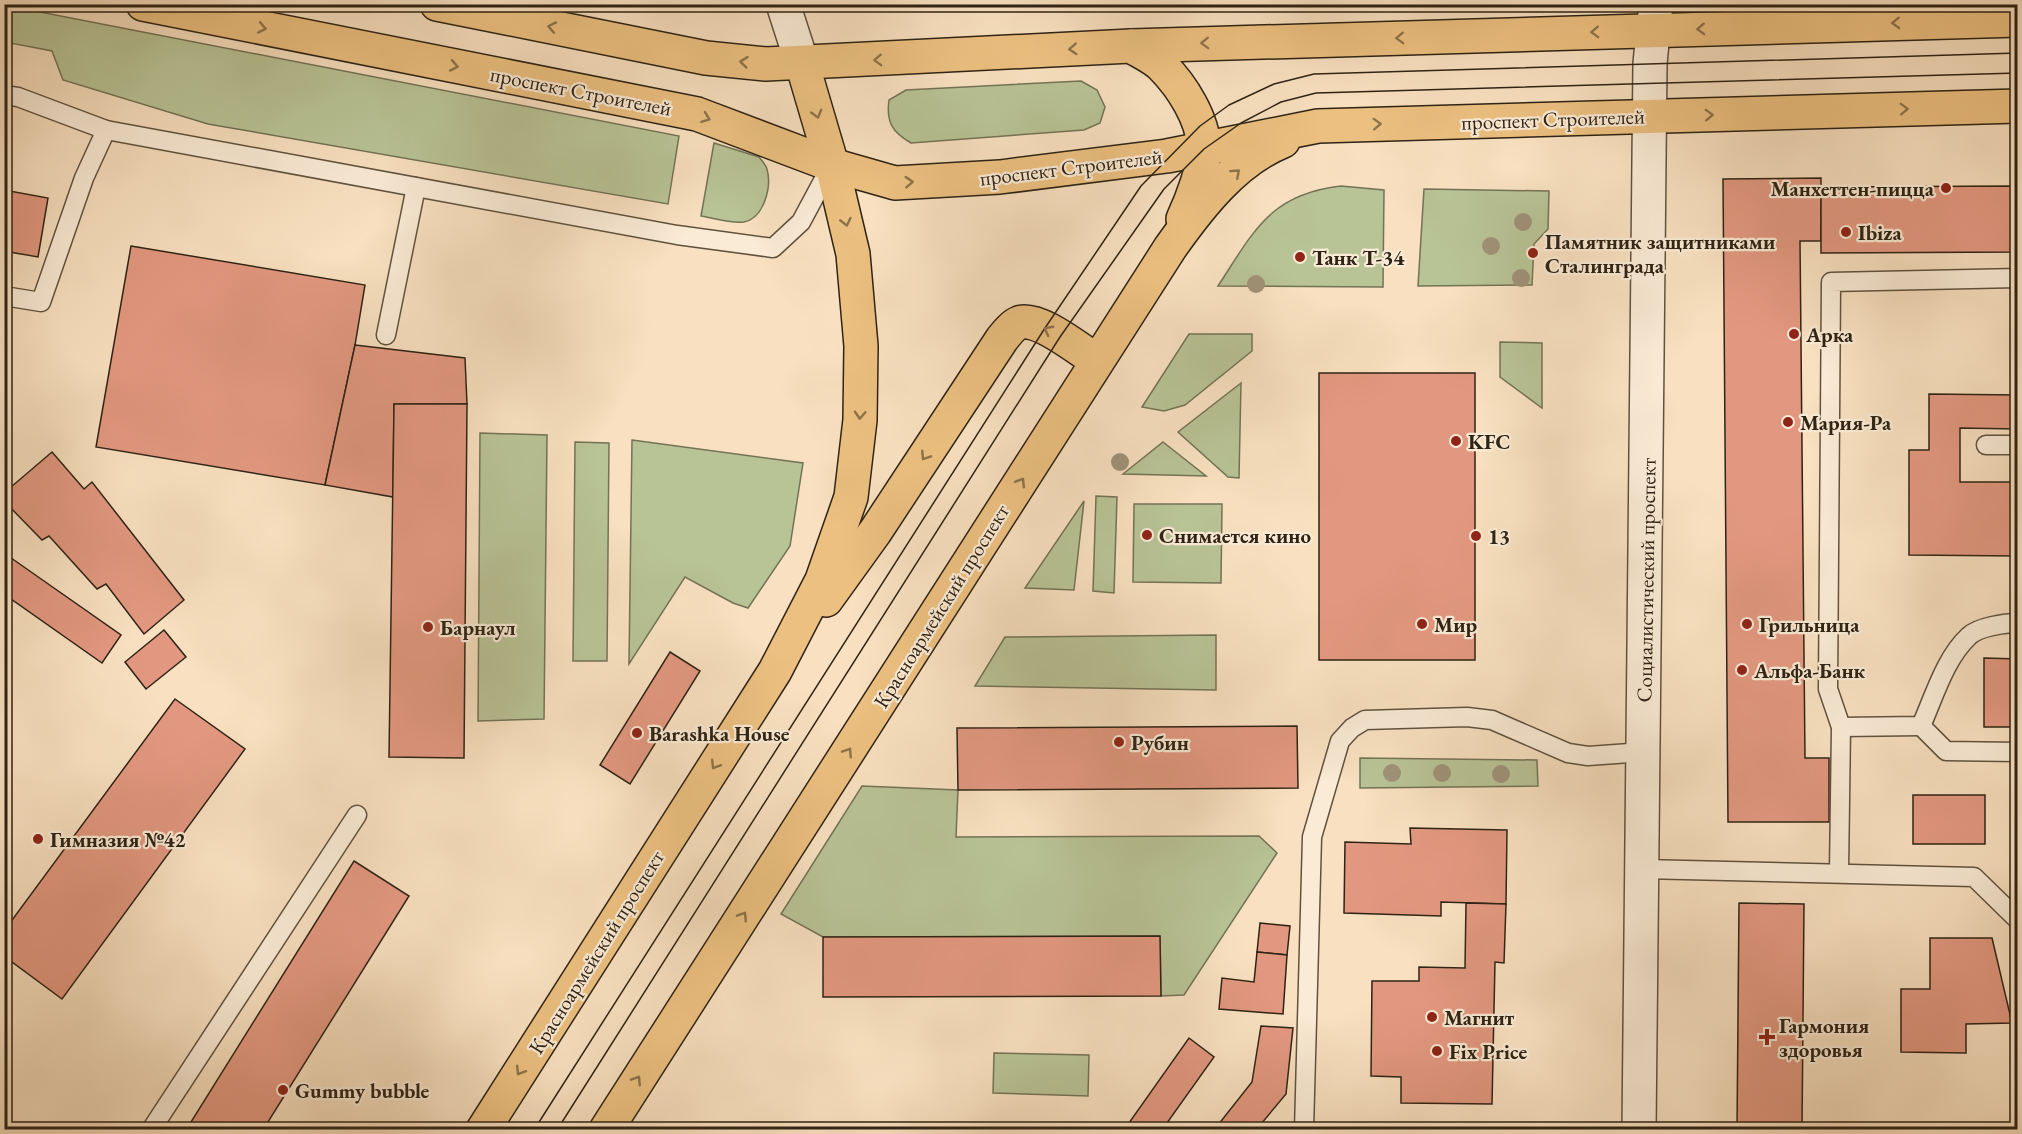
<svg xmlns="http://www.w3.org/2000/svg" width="2022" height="1134" font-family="'EB Garamond',serif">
  <rect width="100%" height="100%" fill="#f8e0c0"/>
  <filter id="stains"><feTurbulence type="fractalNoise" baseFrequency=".00333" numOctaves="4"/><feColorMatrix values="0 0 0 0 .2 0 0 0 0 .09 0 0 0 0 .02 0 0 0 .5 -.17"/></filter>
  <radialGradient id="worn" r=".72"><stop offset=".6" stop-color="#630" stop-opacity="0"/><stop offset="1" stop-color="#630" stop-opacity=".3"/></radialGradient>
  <g fill="#b8c396" stroke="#737355" stroke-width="1.5">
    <path d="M4,5L679,136L668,204L208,124L63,80L52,51L5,42Z"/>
    <path d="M1081,81L1097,90L1105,107L1100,123L1084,130L911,143C892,132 886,122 889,100L906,90Z"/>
    <path d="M714,143L759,157C762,161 766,165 767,169C772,187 764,218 744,222C732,224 713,218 701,216Z"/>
    <path d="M1341,186L1384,190L1383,287L1218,286C1254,231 1270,194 1341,186Z"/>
    <path d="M1424,189L1549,191L1548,229L1534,244L1532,285L1418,286Z"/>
    <path d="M1189,334H1252V351L1185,405L1164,411L1142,407Z"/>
    <path d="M1500,342L1542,343V408L1500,377Z"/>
    <path d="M1241,383L1239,478L1228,477L1178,432Z"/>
    <path d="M480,433L547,435L544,719L478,721Z"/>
    <path d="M632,440L803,463L790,546L748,608L733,603L685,577L629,664Z"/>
    <path d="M575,442L609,443L607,661H573Z"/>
    <path d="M1163,442L1206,476L1123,474Z"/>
    <path d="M1096,496L1117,497L1114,593L1093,591Z"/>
    <path d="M1084,501L1074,590L1025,588Z"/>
    <path d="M1134,504H1222L1221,583L1133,582Z"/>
    <path d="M1216,635V690L975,686L1005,637Z"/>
    <path d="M1360,758L1537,760L1538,786L1360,788Z"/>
    <path d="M862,786L958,790L956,837L1259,836L1277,853L1184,995L1161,996L1160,936L823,937L781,914Z"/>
    <path d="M994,1053L1089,1055L1088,1096L993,1093Z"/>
  </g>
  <g fill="#e29880" stroke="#2e2314" stroke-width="1.5">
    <path d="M1821,178V241H1800L1805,758H1829V822H1728L1723,179Z"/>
    <path d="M2018,186V252L1821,253V187Z"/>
    <path d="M4,190L48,198L38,257L4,251Z"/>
    <path d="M131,246L365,285L355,345L325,485L96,447Z"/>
    <path d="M355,345L465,358L467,404H394L393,497L325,485Z"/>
    <rect x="1319" y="373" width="156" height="287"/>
    <path d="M1929,394L2018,395V429L1960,428V482H2018V556L1909,555V450H1929Z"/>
    <path d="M394,404H467L464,758L389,757Z"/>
    <path d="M52,452L84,489L92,482L184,600L144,634L106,584L97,589L49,536L42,540L4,501V493Z"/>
    <path d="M4,553L121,635L102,663L4,594Z"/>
    <path d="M164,630L186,657L146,689L125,662Z"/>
    <path d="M670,652L700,671L630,784L600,765Z"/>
    <path d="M1984,658L2018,659V727H1984Z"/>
    <path d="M175,699L245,749L62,999L4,956V931Z"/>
    <path d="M1297,726L1298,788L958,790L957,728Z"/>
    <rect x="1913" y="795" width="72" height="49"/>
    <path d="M1410,828L1507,830L1506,904L1441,902V916L1344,913L1345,842L1411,844Z"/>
    <path d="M354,861L409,896L263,1130H186Z"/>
    <path d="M1466,903L1506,904L1504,963L1495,962L1492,1104L1401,1103V1077L1371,1076L1372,981H1419V967L1465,968Z"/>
    <path d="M1739,903L1804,904L1802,1130H1737Z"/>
    <path d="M1260,923L1290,926L1287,955L1257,952Z"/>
    <path d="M1160,936L1161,996L823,997V937Z"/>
    <path d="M1930,938H1992L2012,1023L1966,1024V1053L1901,1052V989H1930Z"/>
    <path d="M1257,952L1287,955L1283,1014L1219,1009L1222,978L1254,982Z"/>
    <path d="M1261,1026L1293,1028L1286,1094L1256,1130H1214L1252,1082Z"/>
    <path d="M1189,1038L1214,1057L1162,1130H1124Z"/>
  </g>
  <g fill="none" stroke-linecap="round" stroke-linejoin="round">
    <g stroke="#60523f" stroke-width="21">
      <g id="service">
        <path d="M4,95L18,97L106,130L677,235L773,248L801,222L831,166"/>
        <path d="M4,296L41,302L84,178L106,130"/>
        <path d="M386,335L416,187"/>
        <path d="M1986,445H2018"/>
        <path d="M1921,726L1946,751L2018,752"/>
        <path d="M1841,727L1921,726C1934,697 1945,658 1969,636C1978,627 2005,623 2018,623"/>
        <path d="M1642,869L1974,877L2018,920"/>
        <path d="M1839,872L1841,727L1828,689L1831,282L2018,278"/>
        <path d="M151,1130L357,815"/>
        <path d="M1304,1130L1312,837L1340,741L1352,728L1365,720L1467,717L1492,720L1568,753L1588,756L1644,752"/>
      </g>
    </g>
    <g stroke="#60523f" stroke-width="36">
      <g id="minor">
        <path d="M783,4L802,63"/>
        <path d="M1653,31L1656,4"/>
      </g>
    </g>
    <g stroke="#60523f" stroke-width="36">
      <path id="tertiary" d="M1639,1130L1650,64L1653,31"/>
    </g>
    <g stroke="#2e2314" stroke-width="36">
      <g id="primary">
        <path d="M143,4L697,114L832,165L895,183L1000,177L1167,156L1318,126L2018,106"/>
        <path d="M437,4L706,58L766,64L1131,46L2018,20"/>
        <path d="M1131,46C1141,52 1154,58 1162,66C1182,86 1203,119 1204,148C1205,166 1191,202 1183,219"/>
        <path d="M826,600L875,532L1002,339C1006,334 1013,325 1019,323C1037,315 1081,351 1097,361"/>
        <path d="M483,1130L775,671L822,580L851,497L860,420L861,346L853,254L832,165L802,63"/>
        <path d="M606,1130L1170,248C1199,207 1234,161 1283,141"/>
      </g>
    </g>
    <use href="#service" stroke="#faebd6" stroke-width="18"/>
    <use href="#minor" stroke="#faebd6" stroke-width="33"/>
    <use href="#tertiary" stroke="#faebd6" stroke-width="33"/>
    <use href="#primary" stroke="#ecc080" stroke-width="33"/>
    <g stroke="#2e2314" stroke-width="1.5">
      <path d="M534,1130L1045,328L1141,186L1200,126L1229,105L1274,84L1314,74L2018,53"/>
      <path d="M557,1130L1060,337L1164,189L1204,149L1241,123L1281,102L1316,93L2018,73"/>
    </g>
  </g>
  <g fill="#9f9277">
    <circle cx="1523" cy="222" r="9"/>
    <circle cx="1491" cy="246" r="9"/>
    <circle cx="1521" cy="278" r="9"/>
    <circle cx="1256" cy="284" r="9"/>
    <circle cx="1120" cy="462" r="9"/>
    <circle cx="1392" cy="773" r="9"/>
    <circle cx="1442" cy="773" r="9"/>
    <circle cx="1501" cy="774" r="9"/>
  </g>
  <defs><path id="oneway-chevron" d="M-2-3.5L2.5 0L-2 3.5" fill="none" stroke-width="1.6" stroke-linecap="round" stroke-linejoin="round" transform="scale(1.5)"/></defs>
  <g stroke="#8d724a">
    <use href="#oneway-chevron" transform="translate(1896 23) rotate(178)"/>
    <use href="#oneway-chevron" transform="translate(552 27) rotate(-169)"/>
    <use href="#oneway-chevron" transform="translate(262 28) rotate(11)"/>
    <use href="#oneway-chevron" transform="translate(1701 29) rotate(178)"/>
    <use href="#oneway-chevron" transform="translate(1595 32) rotate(178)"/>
    <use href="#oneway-chevron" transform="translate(1400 38) rotate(178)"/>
    <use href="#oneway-chevron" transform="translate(1205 43) rotate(178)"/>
    <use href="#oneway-chevron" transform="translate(1073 49) rotate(177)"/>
    <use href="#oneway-chevron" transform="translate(878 60) rotate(178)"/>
    <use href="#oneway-chevron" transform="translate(744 62) rotate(-174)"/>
    <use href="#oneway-chevron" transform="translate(454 66) rotate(11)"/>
    <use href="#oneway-chevron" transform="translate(1904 109) rotate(-2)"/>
    <use href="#oneway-chevron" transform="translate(817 114) rotate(74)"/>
    <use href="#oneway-chevron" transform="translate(1709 115) rotate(-2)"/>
    <use href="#oneway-chevron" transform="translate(706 118) rotate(20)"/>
    <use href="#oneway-chevron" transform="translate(1377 124) rotate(-2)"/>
    <use href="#oneway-chevron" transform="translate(1236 173) rotate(-42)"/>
    <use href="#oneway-chevron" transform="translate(909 182) rotate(-3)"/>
    <use href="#oneway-chevron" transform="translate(846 222) rotate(77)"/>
    <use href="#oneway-chevron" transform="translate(1048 330) rotate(-152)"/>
    <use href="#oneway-chevron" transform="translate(860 415) rotate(93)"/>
    <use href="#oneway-chevron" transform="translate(925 456) rotate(123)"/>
    <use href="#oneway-chevron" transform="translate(1021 482) rotate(-58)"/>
    <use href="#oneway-chevron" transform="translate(848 752) rotate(-57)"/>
    <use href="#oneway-chevron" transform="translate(715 765) rotate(122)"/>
    <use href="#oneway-chevron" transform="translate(743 916) rotate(-57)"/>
    <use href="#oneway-chevron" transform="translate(520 1071) rotate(122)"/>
    <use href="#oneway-chevron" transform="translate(637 1080) rotate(-57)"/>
  </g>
  <g fill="#8f2418" stroke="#faebd6" stroke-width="2">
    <circle cx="1946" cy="188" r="6"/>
    <circle cx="1846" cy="232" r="6"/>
    <circle cx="1533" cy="253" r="6"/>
    <circle cx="1300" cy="257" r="6"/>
    <circle cx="1794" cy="334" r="6"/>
    <circle cx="1788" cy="422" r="6"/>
    <circle cx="1456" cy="441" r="6"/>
    <circle cx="1147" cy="535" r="6"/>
    <circle cx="1476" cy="536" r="6"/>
    <circle cx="1422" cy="624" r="6"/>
    <circle cx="1747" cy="624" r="6"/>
    <circle cx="428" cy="627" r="6"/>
    <circle cx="1742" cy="670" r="6"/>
    <circle cx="637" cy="733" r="6"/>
    <circle cx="1119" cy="742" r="6"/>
    <circle cx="38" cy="839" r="6"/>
    <circle cx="1432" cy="1017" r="6"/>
    <path d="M1764 1028h6v6h6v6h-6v6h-6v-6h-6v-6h6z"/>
    <circle cx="1437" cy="1051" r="6"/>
    <circle cx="283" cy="1090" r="6"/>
  </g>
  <g text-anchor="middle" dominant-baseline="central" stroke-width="4.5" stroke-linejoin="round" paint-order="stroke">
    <g font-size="21" fill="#2e2314" stroke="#faebd6">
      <text transform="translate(581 91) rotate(11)">проспект Строителей</text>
      <text transform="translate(1553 119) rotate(-2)">проспект Строителей</text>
      <text transform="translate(1071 167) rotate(-7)">проспект Строителей</text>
      <text transform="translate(1646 580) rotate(-89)">Социалистический проспект</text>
      <text transform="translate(941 606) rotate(-58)">Красноармейский проспект</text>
      <text transform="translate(596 952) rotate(-58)">Красноармейский проспект</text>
    </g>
    <g font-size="21" font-weight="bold" fill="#2e2314" stroke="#faebd6" text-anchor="start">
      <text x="1934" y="188" text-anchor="end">Манхеттен-пицца</text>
      <text x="1858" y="232">Ibiza</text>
      <text x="1545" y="241">Памятник защитниками<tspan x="1545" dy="24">Сталинграда</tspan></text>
      <text x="1312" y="257">Танк Т-34</text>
      <text x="1806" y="334">Арка</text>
      <text x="1800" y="422">Мария-Ра</text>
      <text x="1468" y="441">KFC</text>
      <text x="1159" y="535">Снимается кино</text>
      <text x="1488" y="536">13</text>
      <text x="1434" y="624">Мир</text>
      <text x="1759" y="624">Грильница</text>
      <text x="440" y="627">Барнаул</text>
      <text x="1754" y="670">Альфа-Банк</text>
      <text x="649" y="733">Barashka House</text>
      <text x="1131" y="742">Рубин</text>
      <text x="50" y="839">Гимназия №42</text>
      <text x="1444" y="1017">Магнит</text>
      <text x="1779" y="1025">Гармония<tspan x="1779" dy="24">здоровья</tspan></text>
      <text x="1449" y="1051">Fix Price</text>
      <text x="295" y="1090">Gummy bubble</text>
    </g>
  </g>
  <rect width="2022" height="1134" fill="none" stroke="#f8e0c0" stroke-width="24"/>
  <rect x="6" y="6" width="2010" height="1122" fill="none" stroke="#2e2314" stroke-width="3"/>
  <rect x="12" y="12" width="1998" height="1110" fill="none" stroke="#2e2314" stroke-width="1.5"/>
  <rect width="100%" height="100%" filter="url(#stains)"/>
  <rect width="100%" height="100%" fill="url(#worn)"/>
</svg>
